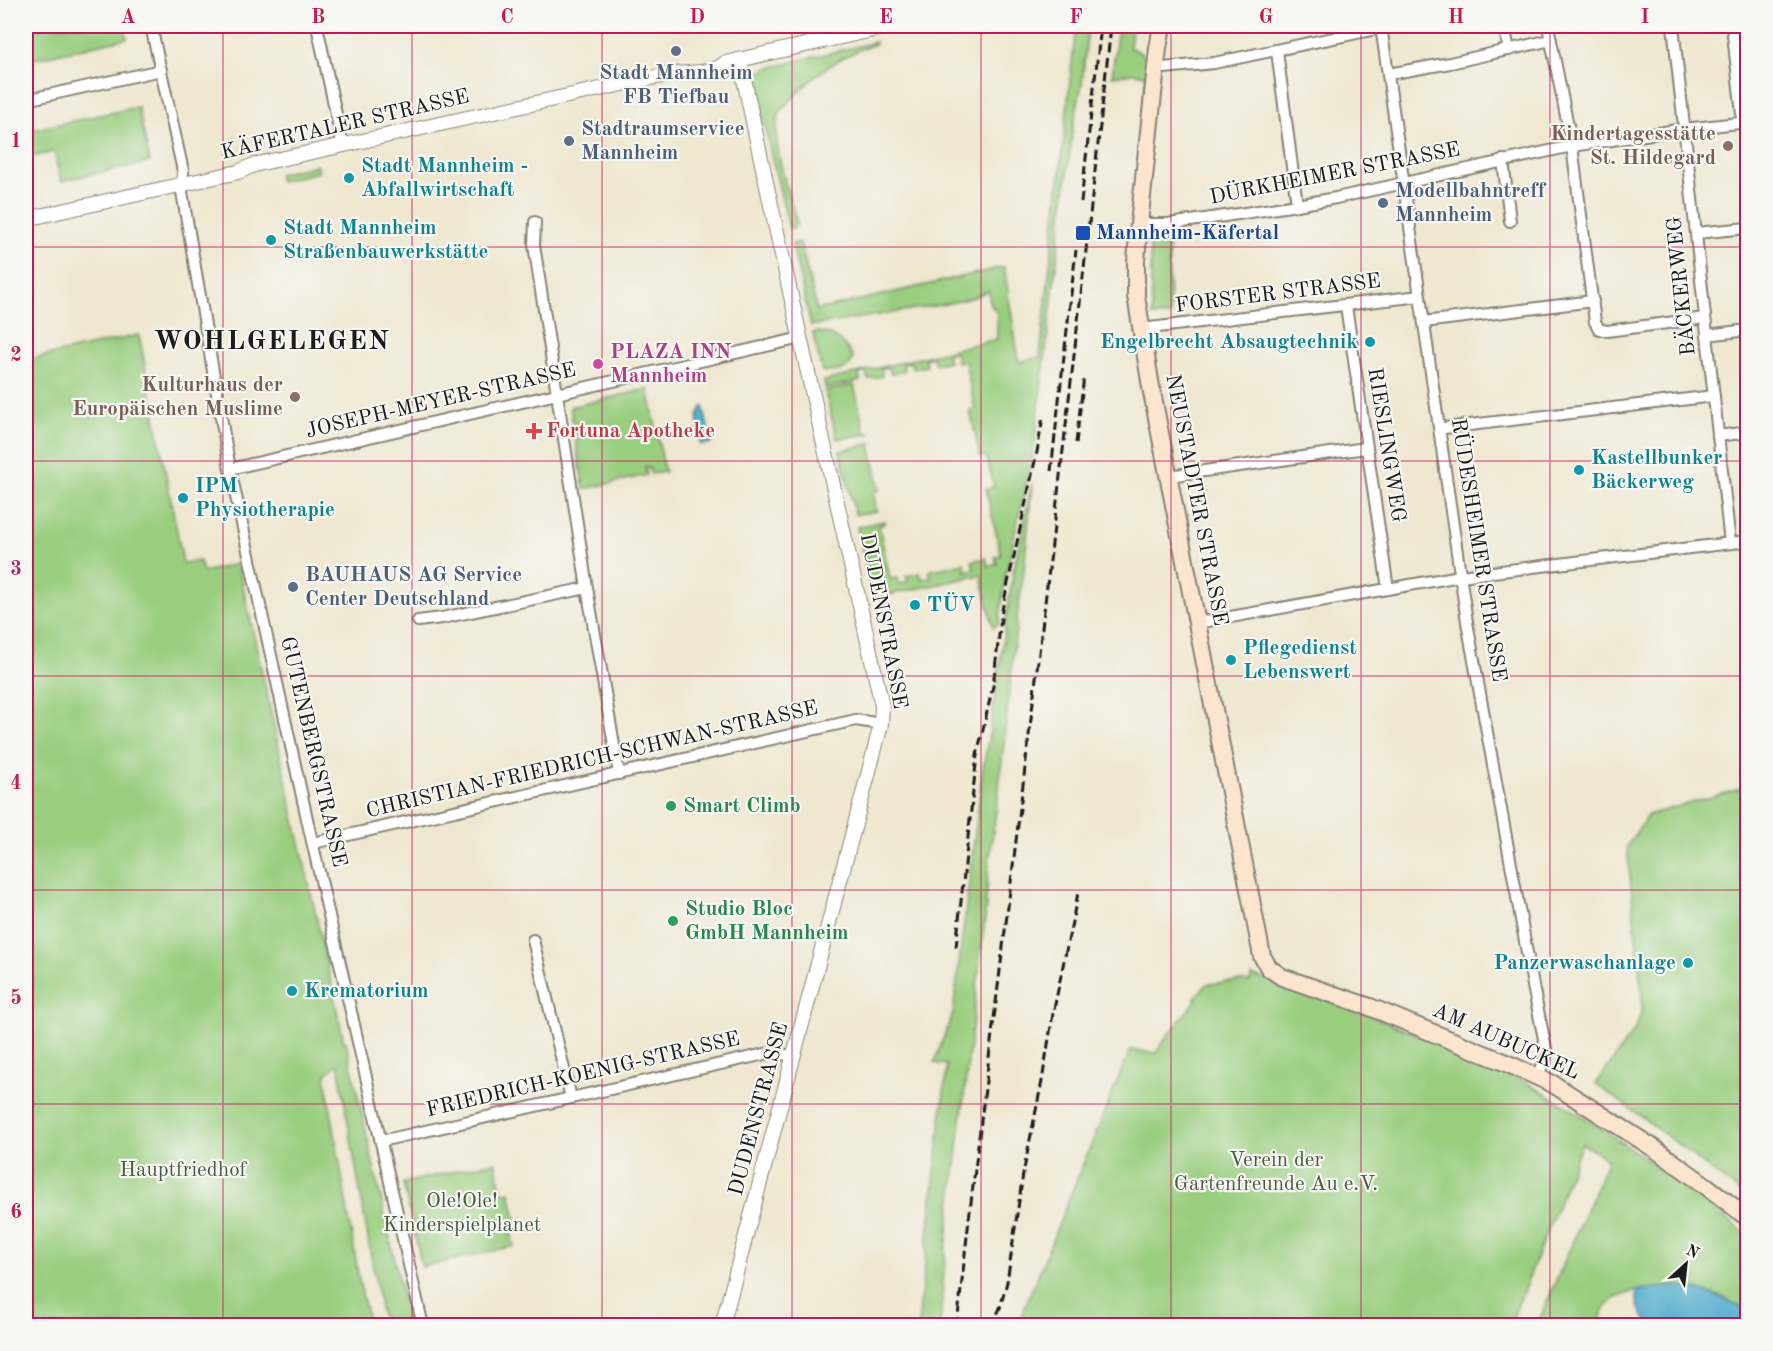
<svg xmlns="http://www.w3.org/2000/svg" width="1773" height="1351" font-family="'Old Standard TT',serif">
  <rect width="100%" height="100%" fill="#f6f6f2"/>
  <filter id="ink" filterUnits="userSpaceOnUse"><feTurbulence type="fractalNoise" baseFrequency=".0167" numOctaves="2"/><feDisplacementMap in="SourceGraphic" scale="12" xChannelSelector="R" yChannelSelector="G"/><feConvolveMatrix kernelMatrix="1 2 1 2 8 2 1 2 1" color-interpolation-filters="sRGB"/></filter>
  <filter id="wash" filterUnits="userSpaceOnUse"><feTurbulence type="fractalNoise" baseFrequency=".008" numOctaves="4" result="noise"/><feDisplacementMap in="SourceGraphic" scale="24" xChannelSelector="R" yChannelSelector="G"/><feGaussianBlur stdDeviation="1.35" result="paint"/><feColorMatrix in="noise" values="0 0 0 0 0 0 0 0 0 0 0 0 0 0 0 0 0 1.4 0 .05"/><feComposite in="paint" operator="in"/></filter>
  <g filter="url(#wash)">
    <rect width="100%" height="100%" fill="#efe7d0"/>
    <g fill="#9ace7f" stroke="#5b754e" stroke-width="1.5">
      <path d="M50,26H125L127,38L26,61V31Z"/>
      <path d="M1076,26H1088L1082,83L1073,127L1032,464L1029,470L1005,578L999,624L993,627L981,575L873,598L857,527L884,521V524L879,526L890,579L898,578L899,584L908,582L906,576L920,573L922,579L931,577L929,571L964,563L966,571L974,569L972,561L986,558L988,566L997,564L995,556L1001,555L986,489L994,487L986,456L980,457L970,410L975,409L965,361L957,362L955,352L947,354L949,361L935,364L933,357L925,359L927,366L913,369L910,362L903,364L904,371L891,374L888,367L881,369L882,376L868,379L866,372L859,374L860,381L825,388L824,381L997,339V313L990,304L989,291H987L975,297L946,304L811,326L792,244L800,242L817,310L1004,267L1019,362L1040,357Z"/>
      <path d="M1118,26H1132L1130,48L1138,51L1146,58L1149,57L1140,137L1146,75L1133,73L1112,76Z"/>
      <path d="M875,42L876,44C842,54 814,74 791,100C786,105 779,112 778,119C772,147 789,195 797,224L793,228H789L770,150L756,80L757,74L768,68Z"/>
      <path d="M138,107L150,162L61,181L54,152L26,158V131Z"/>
      <path d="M317,165L319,172L280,181L278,174Z"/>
      <path d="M1168,224L1170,316H1152L1150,243Z"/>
      <path d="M818,332C833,333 845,344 853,357C851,371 834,373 822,371L813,333Z"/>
      <path d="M139,335L183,563L200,561L203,572L238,564L344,1042H346L409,1325H383L338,1064L325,1075L360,1285L369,1325H26V360Z"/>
      <path d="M854,385L865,433H872L837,439L825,391Z"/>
      <path d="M648,389L665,472L651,474L648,466L645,467L647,475L584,489L570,407Z"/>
      <path d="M874,443L870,446L880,490L873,492L877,511L855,515L840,451Z"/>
      <path d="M1032,484L1024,571L1017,618L998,797L989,861L985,917L945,1257L940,1325H918L947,1065L934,1063L953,1013L983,768L990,730L1013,573Z"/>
      <path d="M1747,787H1748L1747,1198L1650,1123L1596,1084L1636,1028L1642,1010V996L1627,846L1648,815Z"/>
      <path d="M1252,976L1272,981L1359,1011L1508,1072L1573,1110L1642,1156L1696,1195L1747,1235V1311L1725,1298L1697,1289L1637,1290L1616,1298L1605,1308L1597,1325H1537L1608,1160L1582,1143L1510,1325L1017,1326L1130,1050L1157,1053L1161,1044L1197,999L1194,998L1207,984L1239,981L1250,982Z"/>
      <path d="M495,1162L502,1193L510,1192L517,1224L509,1226L514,1246L422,1267L403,1183Z"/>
    </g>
    <g fill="#4eaacc" stroke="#356374" stroke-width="1.5">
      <path d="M703,406L712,443L701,445C698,432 694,417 703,406Z"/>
      <path d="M1676,1286C1704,1290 1724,1297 1747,1311V1325H1651C1640,1315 1635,1304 1637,1290Z"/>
    </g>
  </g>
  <g filter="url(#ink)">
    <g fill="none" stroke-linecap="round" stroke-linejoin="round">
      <g stroke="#868276" stroke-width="14">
        <g id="minor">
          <path d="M151,26L183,171L182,192L230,469L309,828L423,1326"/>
          <path d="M317,26L343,146"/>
          <path d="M1381,26L1467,622L1534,991L1547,1053L1538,1077"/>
          <path d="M1504,26L1509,50"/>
          <path d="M1548,26L1572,146L1595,322L1599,329L1607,331L1705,318"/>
          <path d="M1673,26L1730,543"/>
          <path d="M1732,26L1743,123"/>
          <path d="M1277,51L1297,205"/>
          <path d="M1156,67L1164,68L1214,63L1381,28"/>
          <path d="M1388,74L1450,63L1551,40"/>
          <path d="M26,100L161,70"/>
          <path d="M1503,160L1510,221"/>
          <path d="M535,222L534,245L587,588L619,774"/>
          <path d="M1139,224H1168L1205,219L1297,205L1336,198L1572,146L1684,129L1748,122"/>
          <path d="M1696,233L1748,228"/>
          <path d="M1346,306L1388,589"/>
          <path d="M1424,322L1593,301"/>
          <path d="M1141,329L1420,296"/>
          <path d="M1707,335L1748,330"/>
          <path d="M1444,428L1714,396"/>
          <path d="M1718,436L1748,432"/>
          <path d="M230,469L801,338"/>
          <path d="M1169,476L1366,448"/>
          <path d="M418,621L442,618L587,588"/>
          <path d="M1197,623L1460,576L1748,541"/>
          <path d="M313,843L856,720L881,724"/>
          <path d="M533,940L571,1098"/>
          <path d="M381,1141L774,1052L794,1057"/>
        </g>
      </g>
      <g stroke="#868276" stroke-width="16">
        <g id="tertiary">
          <path d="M26,219L238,172L254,165L271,161C395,135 518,107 641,80C652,78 662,75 673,74C690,72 711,75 725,63L890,26"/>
          <path d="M722,1326L873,756L881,724L882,706C835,490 785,276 740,60"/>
        </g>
      </g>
      <g stroke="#868276" stroke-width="20">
        <path id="secondary" d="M1162,26L1158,48L1139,224L1136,261V296L1151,387L1262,956L1269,968L1282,977L1370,1007L1504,1062L1553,1084L1655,1149L1705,1185L1748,1218"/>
      </g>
      <use href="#minor" stroke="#fff" stroke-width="10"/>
      <use href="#tertiary" stroke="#fff" stroke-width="14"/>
      <use href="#secondary" stroke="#fce5cf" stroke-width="16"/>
      <g stroke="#1c1c1c" stroke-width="3" stroke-dasharray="9 4.5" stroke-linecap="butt">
        <path d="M1081,202L1101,26"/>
        <path d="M1076,443L1084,376"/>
        <path d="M1051,471L1076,250"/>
        <path d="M956,947L977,755L993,686L1002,610L1037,452L1043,417"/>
        <path d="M957,1326C974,1166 996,1008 1015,849C1049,575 1081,300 1111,26"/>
        <path d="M992,1326L1000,1308L1007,1282L1023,1174L1042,1081L1053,1014L1078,893"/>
      </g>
    </g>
  </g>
  <path fill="none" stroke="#c2185b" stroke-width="1.5" stroke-opacity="0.55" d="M223,26V1326M412,26V1326M602,26V1326M792,26V1326M981,26V1326M1171,26V1326M1361,26V1326M1550,26V1326M26,247H1748M26,461H1748M26,676H1748M26,890H1748M26,1104H1748"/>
  <g fill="#5c6f8a" stroke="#f6f6f2" stroke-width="2">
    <circle cx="676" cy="51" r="6"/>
    <circle cx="569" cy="141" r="6"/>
    <circle cx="1383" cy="203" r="6"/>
    <circle cx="293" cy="587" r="6"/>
  </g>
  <g fill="#8d6e63" stroke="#f6f6f2" stroke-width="2">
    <circle cx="1728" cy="146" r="6"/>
    <circle cx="295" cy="397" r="6"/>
  </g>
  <g fill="#0f9aa8" stroke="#f6f6f2" stroke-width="2">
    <circle cx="349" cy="178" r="6"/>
    <circle cx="271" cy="240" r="6"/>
    <circle cx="1370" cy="342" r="6"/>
    <circle cx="1579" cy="470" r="6"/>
    <circle cx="183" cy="498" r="6"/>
    <circle cx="915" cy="605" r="6"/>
    <circle cx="1231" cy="660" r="6"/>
    <circle cx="1688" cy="963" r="6"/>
    <circle cx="292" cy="991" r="6"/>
  </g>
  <rect fill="#1a4fb4" stroke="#f6f6f2" stroke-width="2" x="1075" y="225" width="16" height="16" rx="3"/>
  <circle fill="#d1479c" stroke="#f6f6f2" stroke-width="2" cx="598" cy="364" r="6"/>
  <path fill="#e0444e" stroke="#f6f6f2" stroke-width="2" d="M531 422h6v6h6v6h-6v6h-6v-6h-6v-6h6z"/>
  <g fill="#2e9e5b" stroke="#f6f6f2" stroke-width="2">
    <circle cx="671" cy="806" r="6"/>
    <circle cx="673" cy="921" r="6"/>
  </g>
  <g text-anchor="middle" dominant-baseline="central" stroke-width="4.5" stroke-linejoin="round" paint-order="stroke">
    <g font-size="21" font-weight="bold" fill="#4e5e75" stroke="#f6f6f2" text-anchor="start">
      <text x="676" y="73" text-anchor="middle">Stadt Mannheim<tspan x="676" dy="24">FB Tiefbau</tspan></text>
      <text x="581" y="129">Stadtraumservice<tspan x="581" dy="24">Mannheim</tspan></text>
      <text x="1395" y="191">Modellbahntreff<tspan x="1395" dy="24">Mannheim</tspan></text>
      <text x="305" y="575">BAUHAUS AG Service<tspan x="305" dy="24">Center Deutschland</tspan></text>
    </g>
    <g font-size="21" fill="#1c1c1c" stroke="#f6f6f2">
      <text transform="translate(345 125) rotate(-13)">KÄFERTALER STRASSE</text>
      <text transform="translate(1335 174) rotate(-11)">DÜRKHEIMER STRASSE</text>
      <text transform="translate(1682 286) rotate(-96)">BÄCKERWEG</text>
      <text transform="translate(1278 294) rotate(-7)">FORSTER STRASSE</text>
      <text transform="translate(441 401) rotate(-13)">JOSEPH-MEYER-STRASSE</text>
      <text transform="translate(1386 445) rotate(81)">RIESLINGWEG</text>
      <text transform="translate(1196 500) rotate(79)">NEUSTADTER STRASSE</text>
      <text transform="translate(1478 550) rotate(81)">RÜDESHEIMER STRASSE</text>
      <text transform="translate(883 621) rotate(79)">DUDENSTRASSE</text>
      <text transform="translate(313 752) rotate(77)">GUTENBERGSTRASSE</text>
      <text transform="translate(592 760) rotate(-13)">CHRISTIAN-FRIEDRICH-SCHWAN-STRASSE</text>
      <text transform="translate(1506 1042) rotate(24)">AM AUBUCKEL</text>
      <text transform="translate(583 1075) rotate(-13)">FRIEDRICH-KOENIG-STRASSE</text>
      <text transform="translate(759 1109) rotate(-75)">DUDENSTRASSE</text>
    </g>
    <g font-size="21" font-weight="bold" fill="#785e54" stroke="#f6f6f2" text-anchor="end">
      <text x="1716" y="134">Kindertagesstätte<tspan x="1716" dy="24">St. Hildegard</tspan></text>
      <text x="283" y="385">Kulturhaus der<tspan x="283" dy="24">Europäischen Muslime</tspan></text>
    </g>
    <g font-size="21" font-weight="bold" fill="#0d838f" stroke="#f6f6f2" text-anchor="start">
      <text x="361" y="166">Stadt Mannheim -<tspan x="361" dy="24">Abfallwirtschaft</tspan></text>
      <text x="283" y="228">Stadt Mannheim<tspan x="283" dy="24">Straßenbauwerkstätte</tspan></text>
      <text x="1358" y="342" text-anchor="end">Engelbrecht Absaugtechnik</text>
      <text x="1591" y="458">Kastellbunker<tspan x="1591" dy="24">Bäckerweg</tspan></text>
      <text x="195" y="486">IPM<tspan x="195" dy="24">Physiotherapie</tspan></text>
      <text x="927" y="605">TÜV</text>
      <text x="1243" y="648">Pflegedienst<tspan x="1243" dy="24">Lebenswert</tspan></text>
      <text x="1676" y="963" text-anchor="end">Panzerwaschanlage</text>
      <text x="304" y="991">Krematorium</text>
    </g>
    <g font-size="21" font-weight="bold" fill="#164399" stroke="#f6f6f2" text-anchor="start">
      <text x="1096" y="233">Mannheim-Käfertal</text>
    </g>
    <g font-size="21" font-weight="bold" fill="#b23c85" stroke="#f6f6f2" text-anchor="start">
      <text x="610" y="352">PLAZA INN<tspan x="610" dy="24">Mannheim</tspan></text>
    </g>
    <g font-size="21" font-weight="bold" fill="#be3a42" stroke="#f6f6f2" text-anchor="start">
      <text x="546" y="431">Fortuna Apotheke</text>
    </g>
    <g font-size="21" font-weight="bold" fill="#27864d" stroke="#f6f6f2" text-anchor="start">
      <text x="683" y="806">Smart Climb</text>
      <text x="685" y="909">Studio Bloc<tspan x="685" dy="24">GmbH Mannheim</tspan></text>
    </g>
    <g font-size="21" fill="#485a3f" stroke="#f6f6f2">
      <text x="1276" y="1160">Verein der<tspan x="1276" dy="24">Gartenfreunde Au e.V.</tspan></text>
      <text x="183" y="1170">Hauptfriedhof</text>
      <text x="462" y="1201">Ole!Ole!<tspan x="462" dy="24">Kinderspielplanet</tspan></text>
    </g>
    <g font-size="27" font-weight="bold" letter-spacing="1.5" fill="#1c1c1c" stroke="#f6f6f2">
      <text x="272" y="341">WOHLGELEGEN</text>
    </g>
  </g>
  <rect width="1773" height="1351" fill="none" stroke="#f6f6f2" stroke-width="66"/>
  <g transform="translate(1686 1264) rotate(27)" stroke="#f6f6f2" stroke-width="4.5" paint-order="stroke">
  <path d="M0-4.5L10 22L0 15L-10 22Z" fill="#1c1c1c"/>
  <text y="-9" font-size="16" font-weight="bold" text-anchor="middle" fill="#1c1c1c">N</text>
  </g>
  <rect x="33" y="33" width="1707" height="1285" fill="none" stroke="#c2185b" stroke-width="2"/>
  <g font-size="20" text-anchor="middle" font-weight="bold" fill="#c2185b">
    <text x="128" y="23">A</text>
    <text x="318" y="23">B</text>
    <text x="507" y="23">C</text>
    <text x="697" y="23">D</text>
    <text x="886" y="23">E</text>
    <text x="1076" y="23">F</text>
    <text x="1266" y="23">G</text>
    <text x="1456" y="23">H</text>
    <text x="1645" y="23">I</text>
    <text x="16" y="147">1</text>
    <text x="16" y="361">2</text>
    <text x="16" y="575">3</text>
    <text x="16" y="789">4</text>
    <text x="16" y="1004">5</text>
    <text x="16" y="1218">6</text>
  </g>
</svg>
